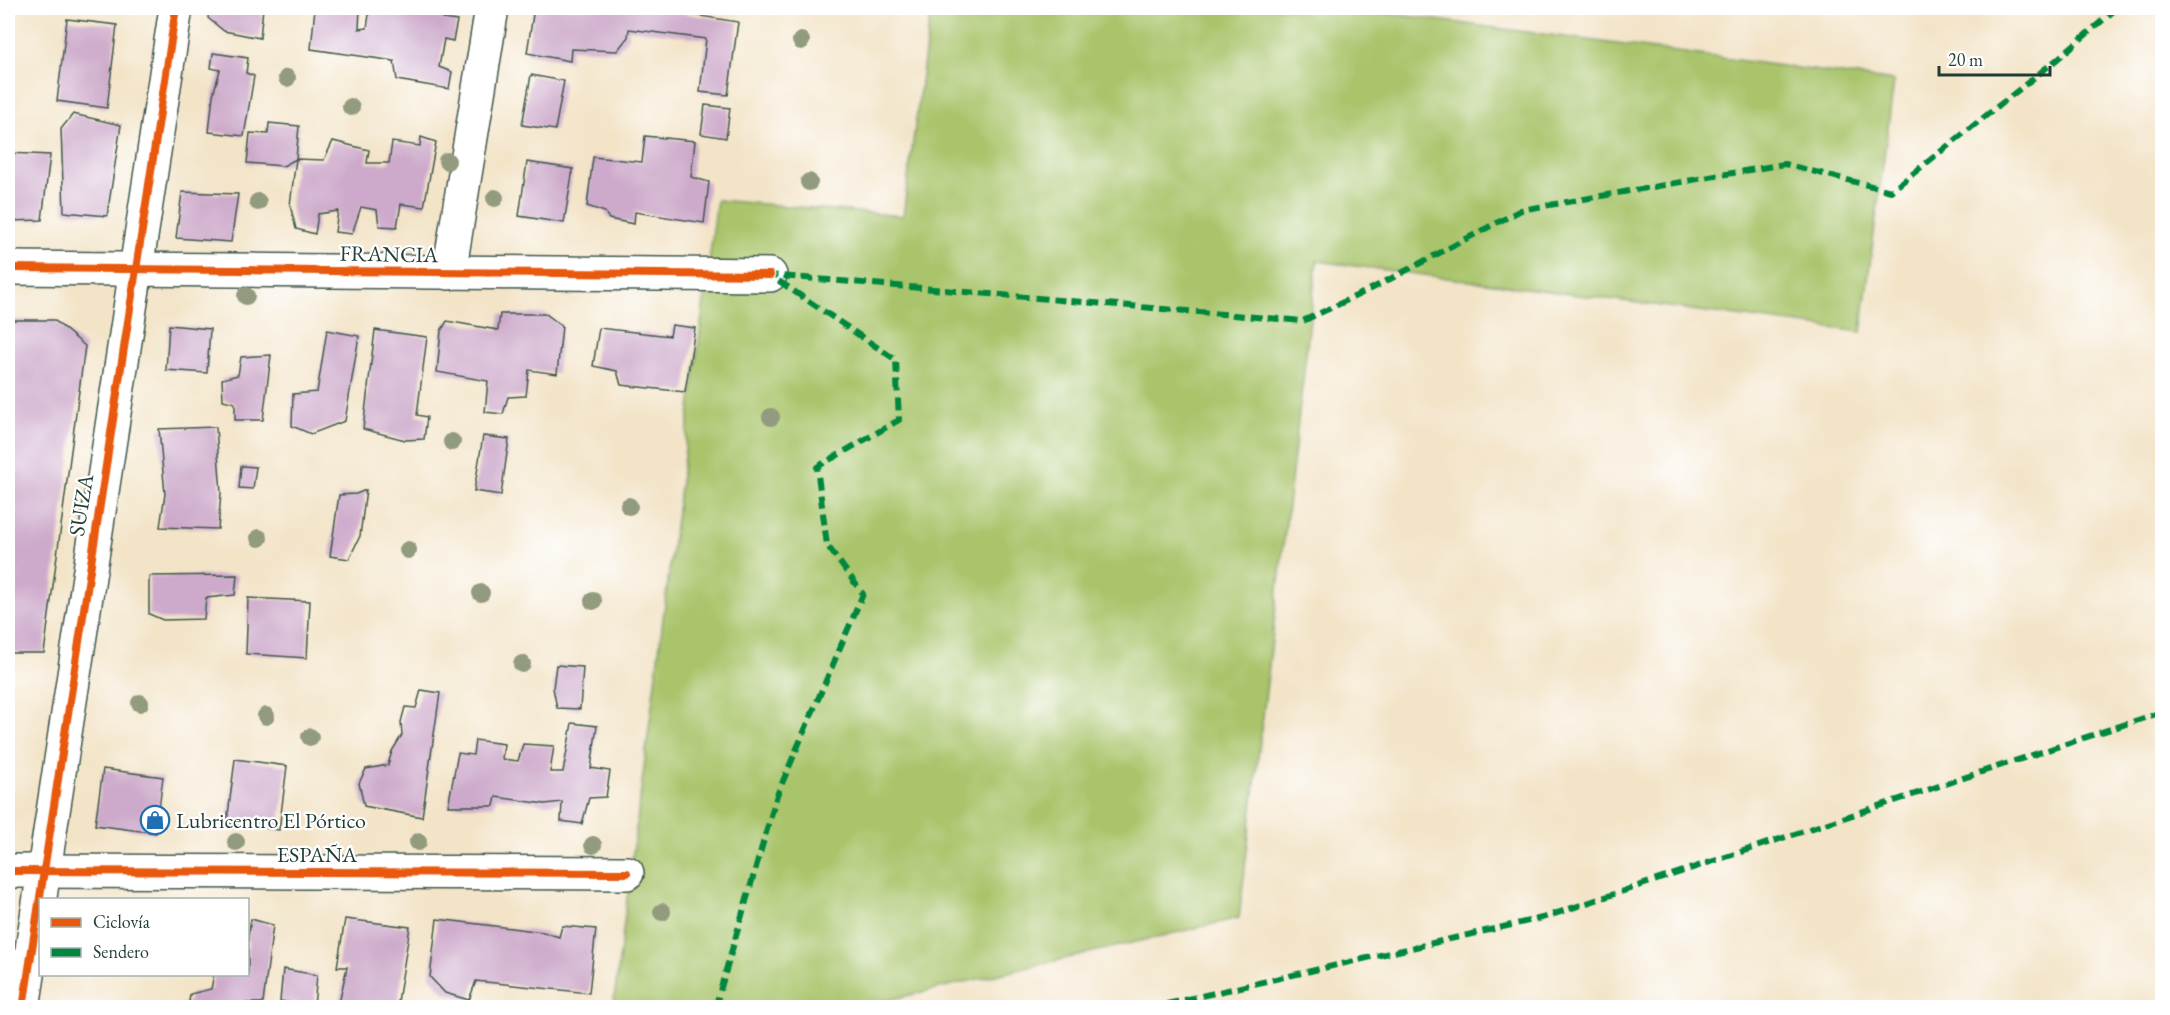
<svg xmlns="http://www.w3.org/2000/svg" width="2170" height="1015" font-family="'EB Garamond',serif">
  <rect width="100%" height="100%" fill="#fff"/>
  <filter id="ink" filterUnits="userSpaceOnUse"><feTurbulence type="fractalNoise" baseFrequency=".0167" numOctaves="2"/><feDisplacementMap in="SourceGraphic" scale="12" xChannelSelector="R" yChannelSelector="G"/><feConvolveMatrix kernelMatrix="1 2 1 2 8 2 1 2 1" color-interpolation-filters="sRGB"/></filter>
  <filter id="wash" filterUnits="userSpaceOnUse"><feTurbulence type="fractalNoise" baseFrequency=".008" numOctaves="4" result="noise"/><feDisplacementMap in="SourceGraphic" scale="24" xChannelSelector="R" yChannelSelector="G"/><feGaussianBlur stdDeviation="1.35" result="paint"/><feColorMatrix in="noise" values="0 0 0 0 0 0 0 0 0 0 0 0 0 0 0 0 0 1.4 0 .05"/><feComposite in="paint" operator="in"/></filter>
  <g filter="url(#wash)">
    <rect width="100%" height="100%" fill="#f3e4c8"/>
    <path fill="#a9c46b" stroke="#648050" stroke-width="1.5" d="M931,8H1347L1894,81L1861,332L1317,261L1239,918L858,1007L613,1008L717,200L903,216Z"/>
    <g id="blocks">
      <g fill="#cdaacb">
        <path d="M209,8H263L260,38L224,31L208,18Z"/>
        <path d="M315,8H360L359,29L367,28L370,8L442,9L443,19L457,21L453,41L444,39L439,67L452,72L449,89L397,80L394,61L311,49Z"/>
        <path d="M534,8H651L738,22L728,95L700,92L706,39L629,29L628,37L617,51L571,49L570,61L527,53Z"/>
        <path d="M67,19L117,25L107,108L57,101Z"/>
        <path d="M213,53L248,58L246,73L254,76L244,136L209,132L213,95L220,70L211,68Z"/>
        <path d="M531,75L564,81L555,130L522,125Z"/>
        <path d="M705,105L730,108L726,138L701,134Z"/>
        <path d="M73,114L121,125L107,216L64,212L61,129Z"/>
        <path d="M269,123L299,126L296,159L283,166L247,163L250,133L268,134Z"/>
        <path d="M645,136L695,141L691,177L709,182L704,223L635,212L634,224L609,219L605,212L587,206L593,157L642,162Z"/>
        <path d="M421,137L436,142L424,207L401,204L397,227L379,226L377,210L361,207L352,234L335,232L338,211L318,214L315,234L296,229L290,205L296,159L324,160L333,141L369,150L367,163H389L392,142L420,146Z"/>
        <path d="M8,153L50,155L42,220L8,221Z"/>
        <path d="M527,162L573,169L564,223L519,216Z"/>
        <path d="M182,192L238,194L231,242L176,238Z"/>
        <path d="M500,314H546L562,326L557,374L529,370L526,396L508,397L503,414L485,412L488,381L437,372L441,331L447,321L498,330Z"/>
        <path d="M8,320H54L85,346L44,653H8Z"/>
        <path d="M169,325L210,329L207,373L166,370Z"/>
        <path d="M672,325L695,328L685,392L621,385L617,371L593,366L599,328L670,336Z"/>
        <path d="M327,330L359,336L345,421L311,434L292,426L293,394L317,392Z"/>
        <path d="M375,330L427,337L417,415L427,417L424,439L405,440L363,429Z"/>
        <path d="M271,355L263,420H235V403L223,400L222,379L238,375L241,357Z"/>
        <path d="M216,427L221,493L218,529L160,527L165,494L159,429Z"/>
        <path d="M483,436L509,439L501,495L474,491Z"/>
        <path d="M241,466L256,467L253,489L239,488Z"/>
        <path d="M366,490L360,536L349,559L330,556L339,495L356,494Z"/>
        <path d="M237,575L235,595L206,598L204,619L163,620L149,614V576Z"/>
        <path d="M248,598L310,601L307,658L246,654Z"/>
        <path d="M556,665L583,667L580,709L557,708L553,688Z"/>
        <path d="M421,690L440,693L422,817L364,806L359,783L366,769L388,765L392,751L402,735L401,722L405,707L416,708Z"/>
        <path d="M572,723L597,726L591,768L610,771L606,797L589,798L582,824L561,821L562,802L545,804L496,797L494,806H448L458,753L473,755L475,740L504,744L502,759L518,761L523,744L554,746L550,772H563Z"/>
        <path d="M235,759L287,766L279,830L227,823Z"/>
        <path d="M103,769L163,777L156,833L95,825Z"/>
        <path d="M251,919L273,925L263,1003H242L240,1008L176,1007L189,1002L190,994L211,989L214,974H248V937Z"/>
        <path d="M345,919L410,927L397,1008H338L347,967H337Z"/>
        <path d="M437,919L543,932L559,937L562,926L596,929L589,993L476,981L469,1000L445,993L430,977Z"/>
        <path d="M283,969L317,975L314,1006L280,1001Z"/>
      </g>
    </g>
  </g>
  <g filter="url(#ink)">
    <use href="#blocks" fill-opacity="0" stroke="#3f564a" stroke-width="1.5"/>
    <g fill="none" stroke-linecap="round" stroke-linejoin="round">
      <g stroke="#3f564a" stroke-width="36">
        <g id="minor">
          <path d="M8,268L770,275"/>
          <path d="M449,273L492,8"/>
          <path d="M8,871L627,873"/>
          <path d="M23,1008L176,8"/>
        </g>
      </g>
      <use href="#minor" stroke="#fff" stroke-width="33"/>
      <g stroke="#00873e" stroke-width="6" stroke-dasharray="12 6" stroke-linecap="butt">
        <path d="M715,1008L777,795L863,594L827,545L817,467L899,420L896,360L770,275L1303,321L1373,288L1521,210L1784,164L1891,191L2055,61L2117,8"/>
        <path d="M1149,1008L1542,918L2162,712"/>
      </g>
      <g stroke="#fff" stroke-width="11">
        <g id="cycleway">
          <path d="M8,268L770,275"/>
          <path d="M8,871L627,873"/>
          <path d="M23,1008L176,8"/>
        </g>
      </g>
      <use href="#cycleway" stroke="#e8590c" stroke-width="8"/>
    </g>
    <g fill="#929b7e">
      <circle cx="801" cy="41" r="9"/>
      <circle cx="287" cy="78" r="9"/>
      <circle cx="351" cy="107" r="9"/>
      <circle cx="447" cy="161" r="9"/>
      <circle cx="809" cy="182" r="9"/>
      <circle cx="495" cy="198" r="9"/>
      <circle cx="258" cy="202" r="9"/>
      <circle cx="246" cy="296" r="9"/>
      <circle cx="771" cy="417" r="9"/>
      <circle cx="452" cy="442" r="9"/>
      <circle cx="629" cy="506" r="9"/>
      <circle cx="259" cy="538" r="9"/>
      <circle cx="408" cy="550" r="9"/>
      <circle cx="481" cy="593" r="9"/>
      <circle cx="593" cy="601" r="9"/>
      <circle cx="522" cy="664" r="9"/>
      <circle cx="140" cy="703" r="9"/>
      <circle cx="266" cy="716" r="9"/>
      <circle cx="310" cy="737" r="9"/>
      <circle cx="236" cy="842" r="9"/>
      <circle cx="418" cy="842" r="9"/>
      <circle cx="593" cy="845" r="9"/>
      <circle cx="662" cy="912" r="9"/>
    </g>
  </g>
  <defs>
    <g id="shop-ring" transform="scale(1.5)"><circle r="9.5" fill="#fff" stroke="#1f6fb2" stroke-width="1.5"/><path d="M-5-2.5h2.3a2.7 3.5 0 0 1 5.4 0H5L5.5 6h-11ZM-1.5-2.5h3a1.5 2.3 0 0 0-3 0Z" fill="#1f6fb2"/></g>
  </defs>
  <g fill-rule="evenodd">
    <use href="#shop-ring" x="155" y="820"/>
  </g>
  <g text-anchor="middle" dominant-baseline="central" stroke-width="4.5" stroke-linejoin="round" paint-order="stroke">
    <g font-size="22" fill="#1f3d34" stroke="#fff">
      <text transform="translate(389 254) rotate(1)">FRANCIA</text>
      <text transform="translate(81 505) rotate(-81)">SUIZA</text>
      <text x="317" y="854">ESPAÑA</text>
    </g>
    <g font-size="22" fill="#1f3d34" stroke="#fff" text-anchor="start">
      <text x="176" y="820">Lubricentro El Pórtico</text>
    </g>
  </g>
  <rect width="2170" height="1015" fill="none" stroke="#fff" stroke-width="30"/>
  <rect x="39" y="898" width="210" height="78" fill="#ffffff" stroke="#a5b1ae" stroke-width="1.5"/>
  <rect x="51" y="918" width="30" height="9" fill="#e8590c" stroke="#a5b1ae" stroke-width="1.5"/>
  <text x="93" y="928" font-size="18" fill="#1f3d34">Ciclovía</text>
  <rect x="51" y="948" width="30" height="9" fill="#00873e" stroke="#a5b1ae" stroke-width="1.5"/>
  <text x="93" y="958" font-size="18" fill="#1f3d34">Sendero</text>
  <path d="M1939 66v9h111v-9" fill="none" stroke="#1f3d34" stroke-width="3"/>
  <text x="1948" y="66" font-size="18" fill="#1f3d34" stroke="#ffffff" stroke-width="4.5" paint-order="stroke">20 m</text>
</svg>
